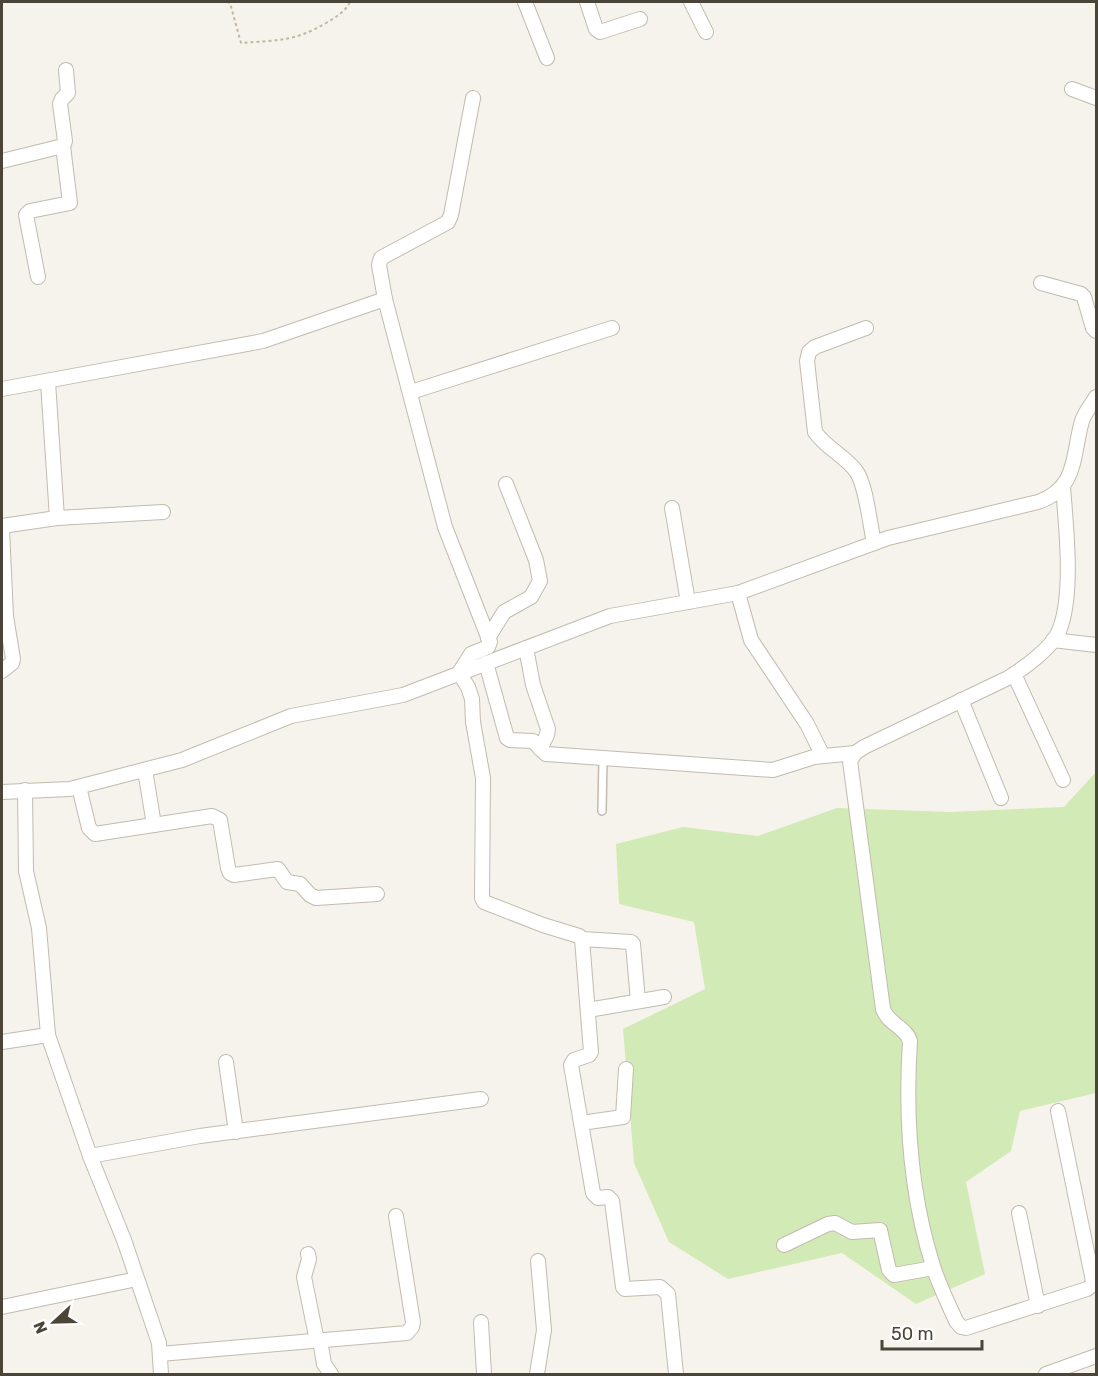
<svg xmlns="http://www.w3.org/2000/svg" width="1098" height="1376" font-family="Rubik,sans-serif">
  <rect width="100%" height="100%" fill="#f6f3ec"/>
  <path fill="#d2eab5" d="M1096,772V1093L1020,1111L1011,1151L966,1182L985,1274L916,1304L842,1253L728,1279L669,1242L634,1163L623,1029L705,989L694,922L619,904L616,844L683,827L758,836L837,808L950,812L1064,807Z"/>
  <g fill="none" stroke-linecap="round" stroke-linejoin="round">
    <g stroke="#c2bbae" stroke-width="10">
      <path id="service" d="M602,811L603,759"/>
    </g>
    <g stroke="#c2bbae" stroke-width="16">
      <g id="minor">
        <path d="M525,2L547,58"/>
        <path d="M587,2L596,29L600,32L640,19"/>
        <path d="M691,2L706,32"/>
        <path d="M1072,89L1096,98"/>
        <path d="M473,98L451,215L448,222L381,258L379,265L385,299L445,527L490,642L488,647L471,654L459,673L468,687L472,699L473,722L483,778L482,898L484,902L543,925L579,936L582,939L591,1052L589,1055L574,1060L571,1065L593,1193L598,1198L608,1197L612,1201L623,1287L625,1289L660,1287L668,1294L676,1374"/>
        <path d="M2,161L63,146L65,141L60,104L62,99L68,93L66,70"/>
        <path d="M38,277L26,215L30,211L70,203L63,146"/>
        <path d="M1041,283L1081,294L1084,297L1093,328L1096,331"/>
        <path d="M866,328L815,347L809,352L807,361L815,432C826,448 845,456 856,471C866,484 870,525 874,543"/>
        <path d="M2,389L263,341L385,299"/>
        <path d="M411,392L612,328"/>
        <path d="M672,508L688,602"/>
        <path d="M57,518L163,512"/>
        <path d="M2,526L57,518L48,382"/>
        <path d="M2,529L6,616L13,659L12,663L2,671"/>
        <path d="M738,593L751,640L807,724L823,756"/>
        <path d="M488,638L504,612L531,597L540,581L536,560L506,484"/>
        <path d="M1053,640L1096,645"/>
        <path d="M526,648L533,685L548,729L547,735L540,749"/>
        <path d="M486,663L507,738L510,740L533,741L546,754L773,770L814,757L855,753"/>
        <path d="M1014,674L1063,780"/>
        <path d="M961,700L1001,798"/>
        <path d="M145,770L154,825"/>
        <path d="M79,787L89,828L95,834L212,816L220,820L228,868L230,873L234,875L278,869L287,882L300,884L310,895L316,898L377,894"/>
        <path d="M25,790L26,871L39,928L48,1035L90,1156L124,1240L159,1343L161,1374"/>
        <path d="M2,792L70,789L182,760L291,716L403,695L610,616L738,593L888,538L1038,502C1078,488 1072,456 1082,421C1085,412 1092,404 1096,397"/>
        <path d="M582,939L631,942L633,944L638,1001"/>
        <path d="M588,1010L664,997"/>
        <path d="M2,1042L48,1035"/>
        <path d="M226,1062L236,1132"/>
        <path d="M1058,1111L1093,1281L1091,1286L1087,1289L966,1328L961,1327L956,1321C948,1303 939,1285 933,1266C910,1193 905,1117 910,1041C906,1027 888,1024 883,1009L850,761L855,753L864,747L1008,678C1024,668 1052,648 1059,631C1074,595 1066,526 1063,487"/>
        <path d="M581,1123L623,1117L626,1069"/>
        <path d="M90,1156L200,1136L481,1099"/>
        <path d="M1019,1213L1038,1306"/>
        <path d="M784,1245L828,1224L835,1223L852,1232L880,1230L889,1270L894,1275L933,1268"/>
        <path d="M308,1254L309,1259L304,1277L317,1341"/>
        <path d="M2,1307L137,1279"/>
        <path d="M481,1322L484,1374"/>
        <path d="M320,1340L324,1364L331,1374"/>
        <path d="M160,1354L407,1333L412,1327L413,1322L396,1216"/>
        <path d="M537,1374L544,1330L538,1261"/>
        <path d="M1046,1374L1096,1356"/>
      </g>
    </g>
    <path stroke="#c4b79f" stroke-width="2" stroke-dasharray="3 3" stroke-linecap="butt" d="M227,2L230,3L241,43C277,40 294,42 326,23C336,17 345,12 350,2"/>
    <use href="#service" stroke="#fff" stroke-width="7"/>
    <use href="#minor" stroke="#fff" stroke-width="14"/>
  </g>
  <rect width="1098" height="1376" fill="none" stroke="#4b4439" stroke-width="6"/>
  <g transform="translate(54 1322) rotate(248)" stroke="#ffffff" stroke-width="4.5" paint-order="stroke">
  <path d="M0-4.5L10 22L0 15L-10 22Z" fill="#4b4439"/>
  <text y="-9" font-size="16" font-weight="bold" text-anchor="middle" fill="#4b4439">N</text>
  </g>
  <path d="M882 1340v9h100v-9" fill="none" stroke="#4b4439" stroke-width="3"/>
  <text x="891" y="1340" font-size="18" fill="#4b4439" stroke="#ffffff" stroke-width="4.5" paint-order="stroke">50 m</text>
</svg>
